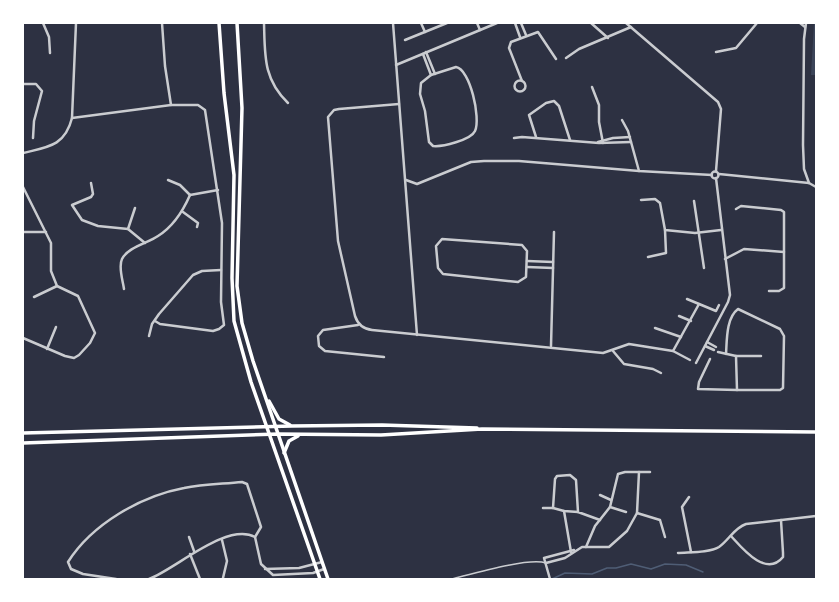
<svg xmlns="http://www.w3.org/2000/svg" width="839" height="602" font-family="'IBM Plex Serif',serif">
  <rect width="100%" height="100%" fill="#2d3142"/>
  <path fill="#3c4559" d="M814,23H816V75H811Z"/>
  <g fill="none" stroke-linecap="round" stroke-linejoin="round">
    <path stroke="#4f5d75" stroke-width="1.5" d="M552,579L565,573L592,574L607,568H616L631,564L651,569L665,564L686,565L703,572"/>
    <path stroke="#caccd0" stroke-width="1.5" d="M452,579C472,574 529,557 546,563"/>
    <g stroke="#caccd0" stroke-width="2.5">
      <path d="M43,23L49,37L50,53"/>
      <path d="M162,23L165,66L171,105"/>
      <path d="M264,23C265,55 263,79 288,103"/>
      <path d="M393,23L417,335"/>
      <path d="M421,23L425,32"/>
      <path d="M477,23L480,30"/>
      <path d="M515,23L520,37"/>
      <path d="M521,23L526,35"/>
      <path d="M591,23L608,38"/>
      <path d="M626,23L718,102L721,109L716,171"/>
      <path d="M800,23L805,27"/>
      <path d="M806,23L804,39L803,145L804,169L809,183"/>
      <path d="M405,40L447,23"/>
      <path d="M426,52L435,74"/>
      <path d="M716,52L736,48L757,23"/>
      <path d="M423,54L431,75"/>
      <path d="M566,58L579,49L631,27"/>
      <path d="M396,65L497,23"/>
      <path d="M456,67C470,69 481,118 475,131C471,140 442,147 433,146L429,142L425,111L420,94L421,83L431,75Z"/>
      <circle cx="520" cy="86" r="5.5"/>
      <path d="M522,81L509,48L511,42L538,32L556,59"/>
      <path d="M23,84H36L42,91L34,121L33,138"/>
      <path d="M592,87L599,105V122L603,143"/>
      <path d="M399,104L339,109L334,110L328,117L338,241L355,316C358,325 363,329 372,330L603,353L629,344L673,351L699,304"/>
      <path d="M72,118L171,105H198L205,110L222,223L221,302L224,325L219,329L213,331L160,324L155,321"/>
      <path d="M622,120L628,131L639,171"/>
      <path d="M536,137L529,115L546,103L554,101L559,106L570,140"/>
      <path d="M514,138L522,137L599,143L631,142"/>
      <path d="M598,142L613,138L630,137"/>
      <path d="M23,153C48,147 65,146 72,118L76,23"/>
      <circle cx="715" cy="175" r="3.5"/>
      <path d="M719,174L809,183L816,187"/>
      <path d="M168,180L180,185L190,195"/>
      <path d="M406,180L417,184L471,162L484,161H519L639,171L712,175"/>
      <path d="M91,183L93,194L91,197L72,205L82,220L98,226L128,229L145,243"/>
      <path d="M23,187L51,243V271L57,286L78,296L95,333L90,343L79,355L74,358L65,356L23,338"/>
      <path d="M190,195L218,190"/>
      <path d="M641,200L655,199L660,203L665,230L695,233L721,230"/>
      <path d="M694,201L704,268"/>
      <path d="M736,209L741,206L781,210L784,212V288L779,291H769"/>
      <path d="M183,212L198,223L197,227"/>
      <path d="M128,229L135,208"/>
      <path d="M23,232H46"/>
      <path d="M442,239L522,245L527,251L526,277L518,282L443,274L438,268L436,246Z"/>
      <path d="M648,257L666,253L665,230"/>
      <path d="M725,259L744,249L784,252"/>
      <path d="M527,261L553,262"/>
      <path d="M527,267L553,268"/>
      <path d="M124,289C123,281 118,267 122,259C128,247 148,243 158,236C174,226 183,211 190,195"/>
      <path d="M34,297L57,286"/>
      <path d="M687,299L716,311L719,305"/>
      <path d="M679,316L691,321"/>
      <path d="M358,325L323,330L318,336L319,346L325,351L384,357"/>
      <path d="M655,328L681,337"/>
      <path d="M149,336L152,324L159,314L193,275L202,271L221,270"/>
      <path d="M707,342L716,347"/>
      <path d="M551,346L554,232"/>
      <path d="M705,346L714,350"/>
      <path d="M47,349L56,327"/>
      <path d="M613,351L624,364L653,369L661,373"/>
      <path d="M673,351L690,360"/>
      <path d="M718,352L736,356H761"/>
      <path d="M726,354C727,340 726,318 738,309L780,329L784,336L783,388L780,390H737L736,356"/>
      <path d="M710,359L699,382L698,389L737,390"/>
      <path d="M696,363L728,302L730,295L716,178"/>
      <path d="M600,495L611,500"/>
      <path d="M689,497L682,507L691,552"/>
      <path d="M543,508H553L555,479L557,476L570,475L576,480L578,512L600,520"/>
      <path d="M553,508L564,511L578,512"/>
      <path d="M564,511L571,552"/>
      <path d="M626,512L610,507L618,474L625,472H639"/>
      <path d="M637,513L639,472H650"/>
      <path d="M731,536C742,548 766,578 783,557V553L781,520"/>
      <path d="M189,537L194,551"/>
      <path d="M222,540L227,561L223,578"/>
      <path d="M586,547L595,526L610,507"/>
      <path d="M678,553C690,552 709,553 719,547C729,540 734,528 746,524L816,516"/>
      <path d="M190,554L200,579"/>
      <path d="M546,563L565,558L582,547H609L627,531L637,513L660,520L665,537"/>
      <path d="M265,569L299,568L322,562"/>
      <path d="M116,579L83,574L71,569L68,562C92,524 141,496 184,488C203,484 223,484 242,482L247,484L261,527L255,537"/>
      <path d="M149,579C176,569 226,522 255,537L261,564L273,575L313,573L324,569"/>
      <path d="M550,579L544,558L574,550"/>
    </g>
    <g stroke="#fff" stroke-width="3.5">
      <path d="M219,23L224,93L234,175L232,278L234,321L251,382L320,579"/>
      <path d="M237,23L242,108L237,286L242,323L253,361L328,579"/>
      <path d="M269,401L279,419L290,425"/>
      <path d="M23,433L292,426L382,425L477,428"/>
      <path d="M23,443L278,434L381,435L482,429L816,432"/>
      <path d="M284,453L289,441L298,436"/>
    </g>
  </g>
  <rect width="839" height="602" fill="none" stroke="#ffffff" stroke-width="48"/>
</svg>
